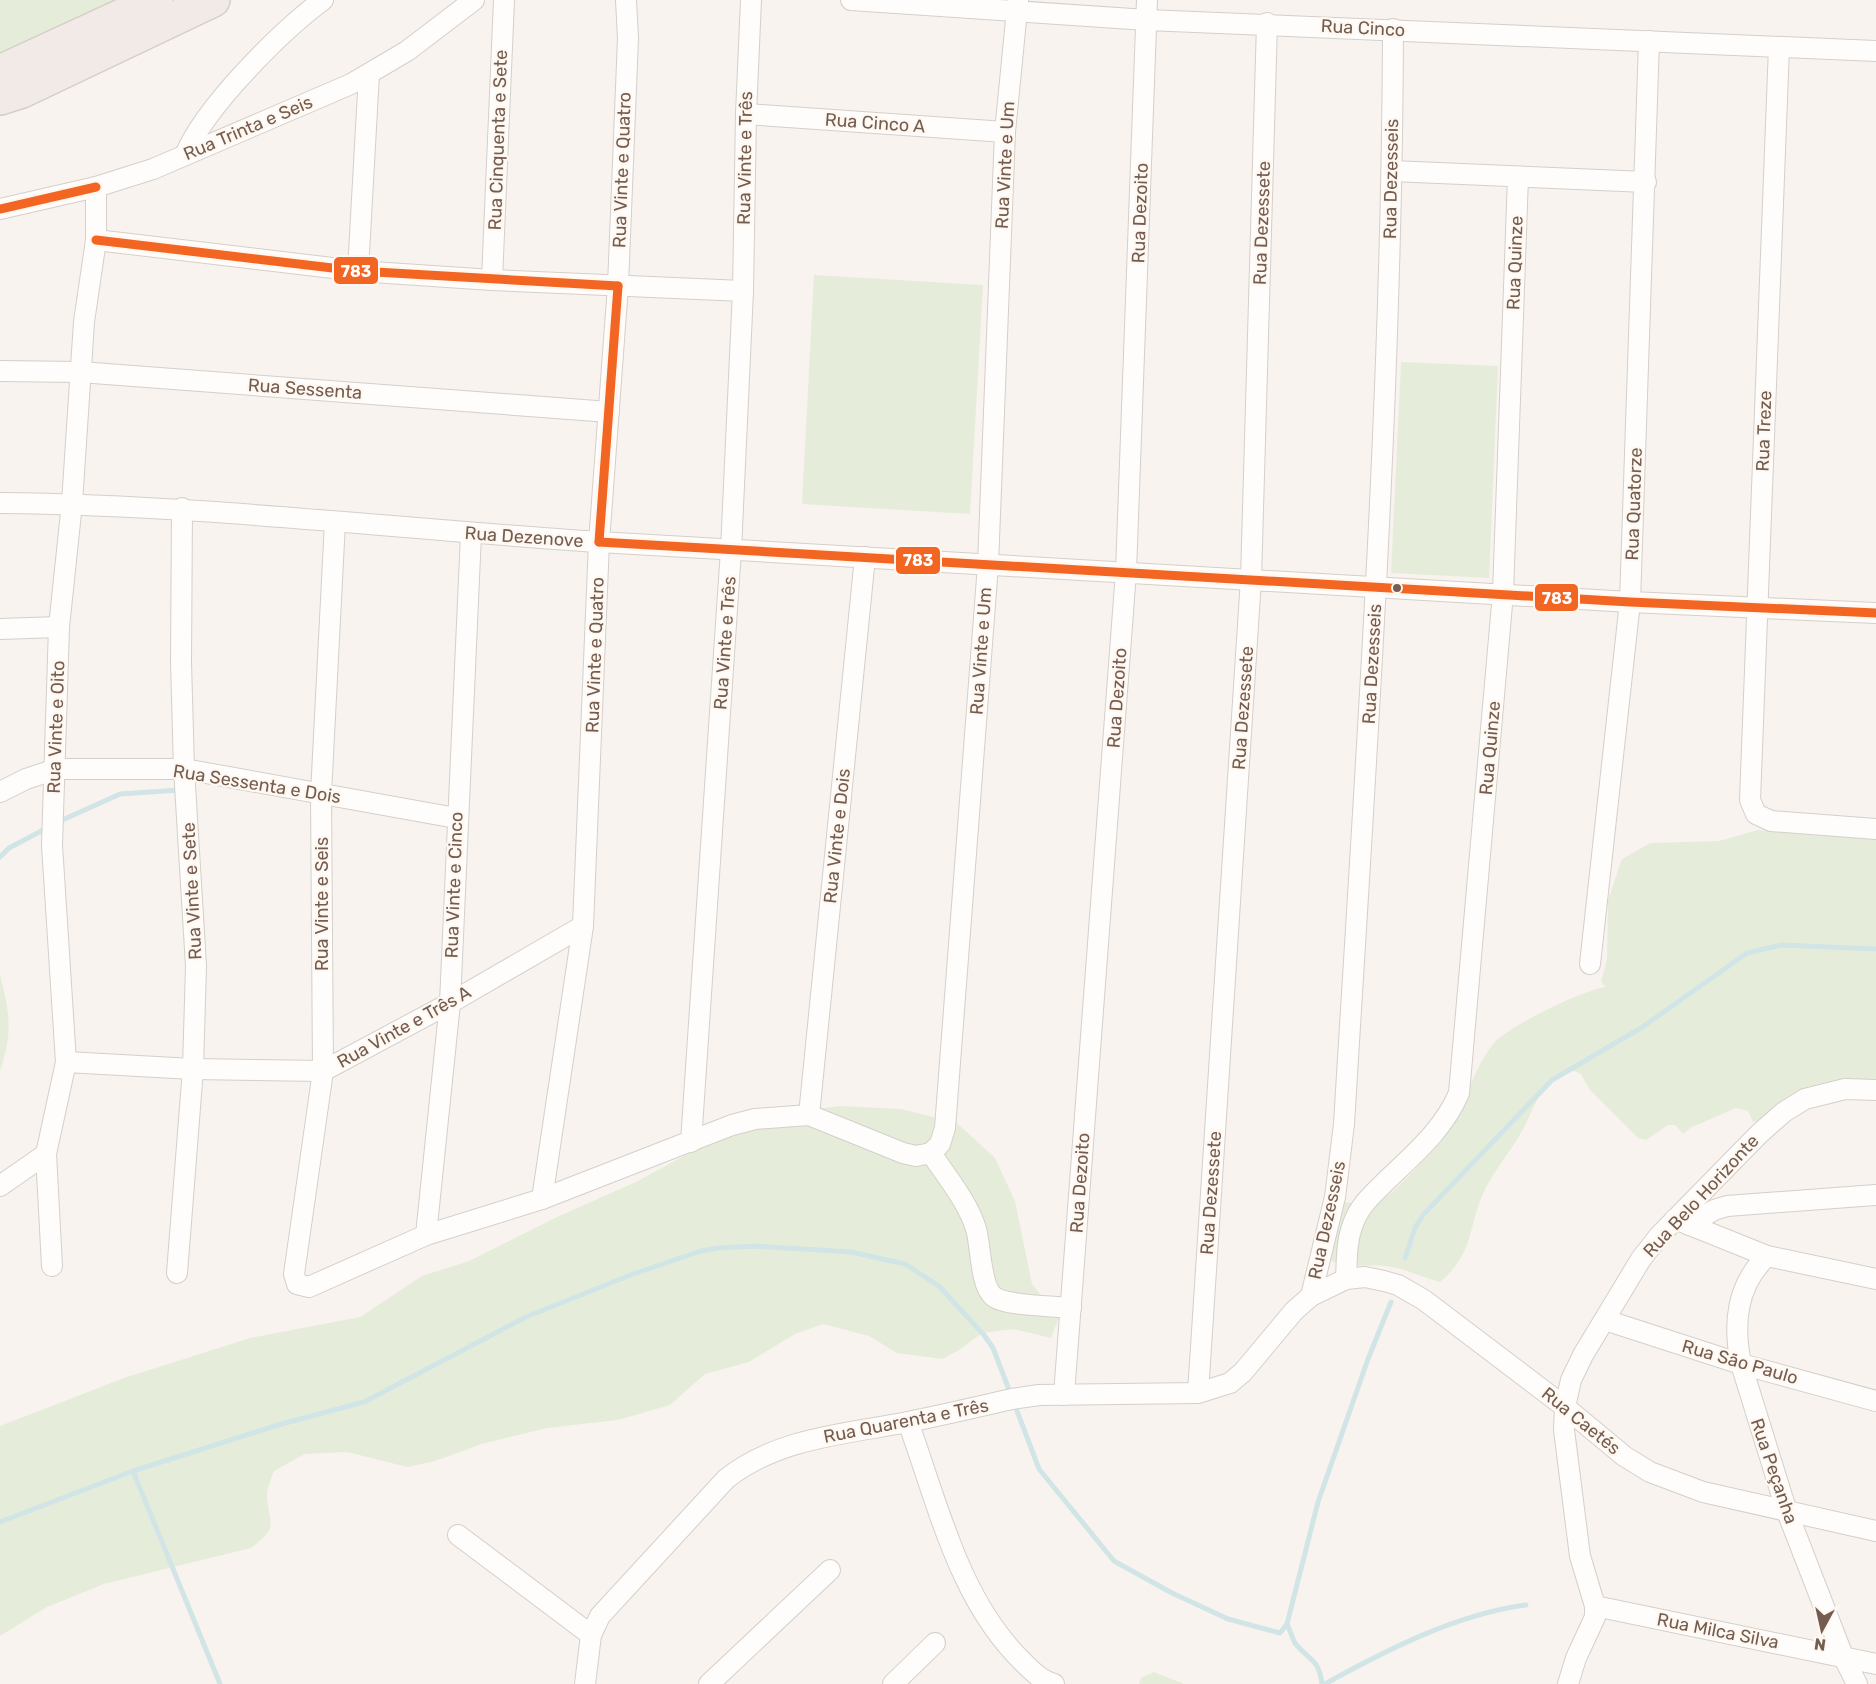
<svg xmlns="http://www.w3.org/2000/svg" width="1876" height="1684" font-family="Rubik,sans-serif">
  <rect width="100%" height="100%" fill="#f8f3ee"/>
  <g fill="#e5edda">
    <path d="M0,0H148L0,57Z"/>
    <path d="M814,275L983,285L970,514L802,504Z"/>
    <path d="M1401,362L1498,366L1489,578L1391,573Z"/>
    <path d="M1876,819V1083L1764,1121L1753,1122L1748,1111L1736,1108L1690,1128L1683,1134L1675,1125H1668L1646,1140L1638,1138L1590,1090L1581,1074L1569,1069C1539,1080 1534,1113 1518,1138C1505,1159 1489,1177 1480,1201C1468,1236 1470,1257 1440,1282C1424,1278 1400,1267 1385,1266C1364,1263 1339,1272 1323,1254L1335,1215L1346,1202C1354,1203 1366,1207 1373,1205C1394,1197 1444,1139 1455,1119C1469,1093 1476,1064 1495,1042C1509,1026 1585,989 1606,987L1601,982L1607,959L1608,900L1622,859L1650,843L1719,841L1758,830L1822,836Z"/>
    <path d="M0,975C10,1014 13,1032 0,1071Z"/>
    <path d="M840,1106L901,1109L957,1123L995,1158L1015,1201L1032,1284L1059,1317L1051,1338L1014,1329L982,1333L959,1350L942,1359L897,1353L869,1336L823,1324L795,1334L749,1362L705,1374L670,1405L618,1420L547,1428L482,1444L435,1461L407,1467L347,1452L305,1454L274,1471C272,1477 267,1487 267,1494C268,1523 281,1526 251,1548L104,1584L47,1607L0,1636V1426L124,1378L250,1338L360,1317L422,1276L469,1261L559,1216L636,1182L755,1117Z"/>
    <path d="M1154,1672L1184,1684H1139L1141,1678Z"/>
  </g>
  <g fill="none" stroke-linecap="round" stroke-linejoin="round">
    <g stroke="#d1e5e6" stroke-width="5">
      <path d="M58,822L120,794L180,790"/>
      <path d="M0,857L9,848L47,828"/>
      <path d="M1405,1258L1415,1228L1423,1215L1552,1080L1641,1028L1747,953L1781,945L1876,949"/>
      <path d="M1014,1403L1039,1469L1114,1561L1172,1593L1228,1619L1280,1633L1287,1624L1318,1502L1368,1359L1391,1302"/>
      <path d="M133,1471L220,1684"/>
      <path d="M0,1522L133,1471L278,1425L364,1402L526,1317L633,1274L701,1251L718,1248L754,1246L851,1252L905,1264L939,1286L984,1335L993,1348L1011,1395"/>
      <path d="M1287,1624C1290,1630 1292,1638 1295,1643C1308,1660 1319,1658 1322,1684"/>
      <path d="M1325,1684C1386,1650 1457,1614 1526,1605"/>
    </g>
    <g stroke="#d5cfc9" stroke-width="22">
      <g id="minor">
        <path d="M851,0L1147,20L1876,51"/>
        <path d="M1779,47L1750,800L1756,814L1771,821L1876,829"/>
        <path d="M746,114L1005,132"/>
        <path d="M185,155C205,107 280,32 323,0"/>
        <path d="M1392,171L1646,182"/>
        <path d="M0,209L96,187L153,169L351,84L407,51L474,0"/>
        <path d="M96,240L358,271L492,280L743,291"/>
        <path d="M358,271L369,74"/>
        <path d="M492,280L504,0"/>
        <path d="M0,371L80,372L609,412"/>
        <path d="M0,503C200,505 399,529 599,542L1630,602L1876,613"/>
        <path d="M335,522L321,794L323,1071L294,1274L297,1284L309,1287L426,1235L542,1199L732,1125L755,1119L809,1115L903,1153L916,1156L931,1153"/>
        <path d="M0,629L59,627"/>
        <path d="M0,792L26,779L56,769H184L456,818"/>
        <path d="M1590,964L1630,602L1649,41"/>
        <path d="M66,1062L193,1069L323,1071L450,1003L583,926"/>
        <path d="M809,1115L865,557"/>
        <path d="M691,1142L731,550L743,291L746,114L751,0"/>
        <path d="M931,1153L940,1144L945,1128L988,565L1005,132L1018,0"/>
        <path d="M931,1153C946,1176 968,1202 976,1229C981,1245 980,1285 993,1296C1004,1306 1054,1306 1071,1308"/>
        <path d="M0,1186L46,1154"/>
        <path d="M542,1199L583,926L599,542L618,286L628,38L626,0"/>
        <path d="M1675,1219L1767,1256L1876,1279"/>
        <path d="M1689,1225L1714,1210L1727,1206L1876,1195"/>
        <path d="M426,1235L450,1003L471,534"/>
        <path d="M1767,1256C1736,1286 1733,1324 1741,1364L1786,1509L1843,1656L1857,1684"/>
        <path d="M52,1266L46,1154L66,1062L52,845L59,627L72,503L84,322L96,240V187"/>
        <path d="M177,1273L193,1069L196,966L184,769L181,662L182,508"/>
        <path d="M1346,1279C1347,1261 1346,1242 1353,1224C1359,1206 1373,1194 1386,1181C1414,1154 1444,1129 1459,1093L1503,593L1518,177"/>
        <path d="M1311,1296L1335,1197L1344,1124C1366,760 1392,395 1393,29"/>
        <path d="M1605,1320L1741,1364L1876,1401"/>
        <path d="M1198,1393L1251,579L1267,23"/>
        <path d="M1064,1395L1126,572L1147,0"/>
        <path d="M908,1422C938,1504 959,1601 1024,1663C1033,1672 1042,1681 1054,1684"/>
        <path d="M458,1535L591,1635"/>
        <path d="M1595,1606L1876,1664"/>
        <path d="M585,1684L591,1635L600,1616L726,1479C777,1438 845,1434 908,1422C943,1415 977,1407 1012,1399L1039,1395L1198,1393L1230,1383L1243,1372L1294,1311L1311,1296L1346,1279L1365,1277L1384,1281L1398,1285L1424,1300L1565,1407L1624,1456L1650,1472L1703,1492L1876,1531"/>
        <path d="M709,1684L830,1570"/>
        <path d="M893,1684L935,1643"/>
        <path d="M1568,1684L1576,1658L1595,1617V1606L1580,1556L1564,1430L1565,1407L1571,1380L1583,1355L1641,1259L1659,1236L1759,1134L1784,1112L1805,1099L1845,1089L1876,1090"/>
      </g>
    </g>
    <g stroke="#d6cec8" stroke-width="36">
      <g id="motorway">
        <path d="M0,72L156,0"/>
        <path d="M0,98L22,91L213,0"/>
      </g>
    </g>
    <use href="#minor" stroke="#fefdfc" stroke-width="20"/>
    <use href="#motorway" stroke="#f1eae6" stroke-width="33"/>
    <g stroke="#fef8f1" stroke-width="14">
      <g id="bus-1">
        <path d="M0,209L96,187"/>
        <path d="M96,240L358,271L618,286"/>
        <path d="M599,542L1630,602L1876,613"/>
        <path d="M599,542L618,286"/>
      </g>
    </g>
    <use href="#bus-1" stroke="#f26522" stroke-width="9"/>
  </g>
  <circle fill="#745c50" stroke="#fef8f1" stroke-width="2" cx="1397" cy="588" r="5"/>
  <g text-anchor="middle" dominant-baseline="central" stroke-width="4.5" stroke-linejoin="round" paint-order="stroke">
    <g font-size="18" fill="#745c50" stroke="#fef8f1">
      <text transform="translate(1363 28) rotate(3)">Rua Cinco</text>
      <text transform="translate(875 123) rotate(4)">Rua Cinco A</text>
      <text transform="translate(248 128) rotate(-23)">Rua Trinta e Seis</text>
      <text transform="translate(498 140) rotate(-88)">Rua Cinquenta e Sete</text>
      <text transform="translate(745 158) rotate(-89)">Rua Vinte e Três</text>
      <text transform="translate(1005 165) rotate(-87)">Rua Vinte e Um</text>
      <text transform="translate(622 170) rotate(-88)">Rua Vinte e Quatro</text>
      <text transform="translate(1391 179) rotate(-89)">Rua Dezesseis</text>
      <text transform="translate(1140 213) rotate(-88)">Rua Dezoito</text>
      <text transform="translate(1262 223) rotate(-88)">Rua Dezessete</text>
      <text transform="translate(1515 263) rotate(-88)">Rua Quinze</text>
      <text transform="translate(305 389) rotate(4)">Rua Sessenta</text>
      <text transform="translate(1764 431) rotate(-88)">Rua Treze</text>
      <text transform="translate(1634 504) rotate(-88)">Rua Quatorze</text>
      <text transform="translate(524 537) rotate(4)">Rua Dezenove</text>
      <text transform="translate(725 643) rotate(-86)">Rua Vinte e Três</text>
      <text transform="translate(981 651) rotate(-86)">Rua Vinte e Um</text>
      <text transform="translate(595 655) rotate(-88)">Rua Vinte e Quatro</text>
      <text transform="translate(1372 664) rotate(-87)">Rua Dezesseis</text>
      <text transform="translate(1117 698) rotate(-86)">Rua Dezoito</text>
      <text transform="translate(1243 708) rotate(-86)">Rua Dezessete</text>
      <text transform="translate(56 727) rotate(-88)">Rua Vinte e Oito</text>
      <text transform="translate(1490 748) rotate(-85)">Rua Quinze</text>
      <text transform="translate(257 784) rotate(9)">Rua Sessenta e Dois</text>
      <text transform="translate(837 836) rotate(-84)">Rua Vinte e Dois</text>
      <text transform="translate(454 885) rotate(-88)">Rua Vinte e Cinco</text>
      <text transform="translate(192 891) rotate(-93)">Rua Vinte e Sete</text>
      <text transform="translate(322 904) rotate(-90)">Rua Vinte e Seis</text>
      <text transform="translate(404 1027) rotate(-29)">Rua Vinte e Três A</text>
      <text transform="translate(1080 1183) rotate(-86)">Rua Dezoito</text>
      <text transform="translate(1211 1193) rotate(-86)">Rua Dezessete</text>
      <text transform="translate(1701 1196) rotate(-47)">Rua Belo Horizonte</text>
      <text transform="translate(1327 1220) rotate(-78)">Rua Dezesseis</text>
      <text transform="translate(1740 1362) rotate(16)">Rua São Paulo</text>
      <text transform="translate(906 1421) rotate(-11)">Rua Quarenta e Três</text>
      <text transform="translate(1581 1421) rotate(39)">Rua Caetés</text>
      <text transform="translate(1774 1471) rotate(71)">Rua Peçanha</text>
      <text transform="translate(1718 1631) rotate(11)">Rua Milca Silva</text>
    </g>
  </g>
  <g stroke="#fef8f1" stroke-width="2">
    <rect x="333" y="256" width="46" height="29" rx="6" fill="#f26522"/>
    <rect x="895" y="546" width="46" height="29" rx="6" fill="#f26522"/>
    <rect x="1534" y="583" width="45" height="29" rx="6" fill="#f26522"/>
  </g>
  <g font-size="16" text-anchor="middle" font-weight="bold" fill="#fff">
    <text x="356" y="277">783</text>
    <text x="918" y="566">783</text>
    <text x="1557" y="604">783</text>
  </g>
  <g transform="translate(1822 1630) rotate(188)" stroke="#fef8f1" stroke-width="4.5" paint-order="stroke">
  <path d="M0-4.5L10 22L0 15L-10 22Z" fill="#745c50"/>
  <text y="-9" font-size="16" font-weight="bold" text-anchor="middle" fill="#745c50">N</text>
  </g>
</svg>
